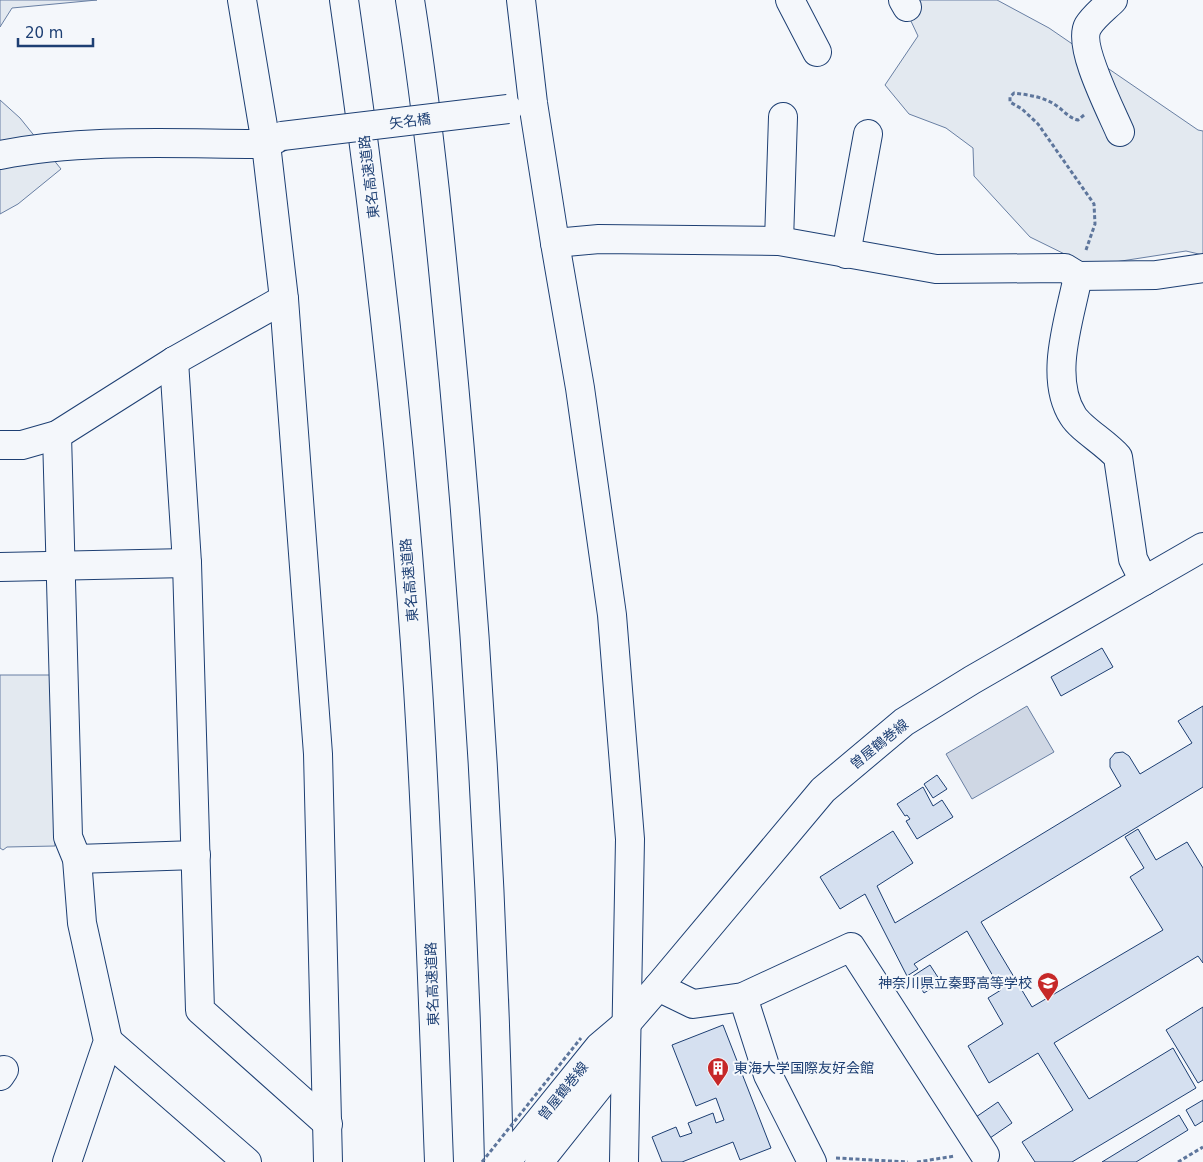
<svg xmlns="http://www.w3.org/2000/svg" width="1203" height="1162" font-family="'DejaVu Sans','Noto Sans JP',sans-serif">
  <rect width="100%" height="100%" fill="#f4f7fb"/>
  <g fill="#e3e9f0" stroke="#687fa3">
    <path d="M0,0H97L12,8L0,27Z"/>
    <path d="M901,0H997L1049,28L1198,130L1203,131V255L1186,251L1089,266L1030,237L974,176L973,148L946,128L909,114L885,85L918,36Z"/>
    <path d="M0,100L20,118L61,169L18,204L0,214Z"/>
    <path d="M0,675H54L55,846L7,847L3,850L0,848Z"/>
  </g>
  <path fill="#cfd7e4" stroke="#687fa3" d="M1027,706L1054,752L972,799L946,754Z"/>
  <g fill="#d5e0f0" stroke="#1d3f73">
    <path d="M1102,648L1113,667L1061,696L1051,677Z"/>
    <path d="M1203,706V787L981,922L1032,1007L1163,930L1130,877L1144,868L1125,837L1138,829L1156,860L1187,842L1203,868V963L1198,956L1054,1043L1089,1099L1173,1048L1196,1088L1072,1162H1035L1022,1142L1073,1110L1038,1053L989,1083L968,1046L1003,1024L988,998L1001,990L967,931L914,964L918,969L907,976L865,894L840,909L820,877L893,831L913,863L877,886L895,923L1121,786L1110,767V759L1115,753L1123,752L1129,756L1140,774L1192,743L1178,721Z"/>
    <path d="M937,775L947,789L933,798L924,784Z"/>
    <path d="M923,787L933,806L942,800L953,817L917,839L906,821L910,819L907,815L905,816L897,804Z"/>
    <path d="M930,965L941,982L924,993L913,976Z"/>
    <path d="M1203,1007V1080L1198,1083L1166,1030Z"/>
    <path d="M723,1025L771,1148L740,1160L733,1142L682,1162H662L652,1137L676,1127L680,1137L692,1133L688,1123L713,1113L716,1123L724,1120L716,1098L696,1106L672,1045Z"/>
    <path d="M1203,1100V1121L1195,1126L1186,1110Z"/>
    <path d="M998,1102L1012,1123L990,1138L976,1117Z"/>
    <path d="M1179,1115L1188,1130L1136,1162H1102Z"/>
  </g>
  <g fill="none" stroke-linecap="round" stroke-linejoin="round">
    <g stroke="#1d3f73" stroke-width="30">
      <g id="minor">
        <path d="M242,0L266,144L284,299L318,754L328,1162"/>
        <path d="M521,0L533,103L555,243L580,388L612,615L630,839L624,1162"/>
        <path d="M790,0L817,52"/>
        <path d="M903,0L907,7"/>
        <path d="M1113,0C1105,8 1094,16 1088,26C1077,45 1111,111 1120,132"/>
        <path d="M0,155C87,138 178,144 266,144L282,136"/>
        <path d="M779,241L783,117"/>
        <path d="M555,243L599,239L779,241L936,269L1065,268L1078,276L1156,275L1203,268"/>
        <path d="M846,254L868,134"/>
        <path d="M1078,276C1070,318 1048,377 1073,416C1081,429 1106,443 1118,457L1133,559L1144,581"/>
        <path d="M174,361L187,563L200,1010L328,1124"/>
        <path d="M57,435L68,837L77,859L82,923L108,1041L67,1162"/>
        <path d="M0,445H22L57,435L174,361L284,299"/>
        <path d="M0,567L187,563"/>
        <path d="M77,859L196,855"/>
        <path d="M658,987L693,1004L743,997L851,947L985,1155"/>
        <path d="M743,997L768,1075L812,1162"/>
        <path d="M108,1041L247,1162"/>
        <path d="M0,1076L4,1070"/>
      </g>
    </g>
    <g stroke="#1d3f73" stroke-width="30">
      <g id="major">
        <path d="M506,1162L599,1047L626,1024L658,987L823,790L904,722L972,680L1203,547"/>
        <path d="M539,1162L609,1074L625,1026"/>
      </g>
    </g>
    <g stroke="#1d3f73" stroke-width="30">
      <g id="highway">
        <path d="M344,0C377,228 403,458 418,688C428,846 433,1004 439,1162"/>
        <path d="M410,0C430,127 442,256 454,384C478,643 493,902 499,1162"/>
      </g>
    </g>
    <g stroke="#5e769c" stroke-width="3" stroke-dasharray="4 2.5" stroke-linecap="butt">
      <path d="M1084,115L1078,120C1069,118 1064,111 1057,106C1045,97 1029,95 1014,93L1010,97V102L1022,109L1038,124L1094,204L1095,224L1086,250"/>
      <path d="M836,1158L908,1162"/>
      <path d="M917,1162L955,1156"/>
      <path d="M1178,1162L1203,1147"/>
    </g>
    <use href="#minor" stroke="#f4f7fb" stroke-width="28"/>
    <use href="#major" stroke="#f4f7fb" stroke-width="28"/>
    <use href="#highway" stroke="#f4f7fb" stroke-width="28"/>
    <g stroke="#1d3f73" stroke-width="30" stroke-linecap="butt">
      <path id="minor-bridge" d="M282,136L508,109"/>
    </g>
    <path stroke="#5e769c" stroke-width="3" stroke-dasharray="4 2.5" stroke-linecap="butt" d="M482,1162L581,1038"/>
    <use href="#minor-bridge" stroke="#f4f7fb" stroke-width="28"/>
  </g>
  <defs>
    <g id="school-pin" transform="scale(1.125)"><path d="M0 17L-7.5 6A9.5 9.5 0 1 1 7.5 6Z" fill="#c62828" stroke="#f4f7fb"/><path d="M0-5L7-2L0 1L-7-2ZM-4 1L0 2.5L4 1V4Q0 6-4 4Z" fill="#fff"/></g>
    <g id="building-pin" transform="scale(1.125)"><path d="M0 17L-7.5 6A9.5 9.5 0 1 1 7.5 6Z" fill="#c62828" stroke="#f4f7fb"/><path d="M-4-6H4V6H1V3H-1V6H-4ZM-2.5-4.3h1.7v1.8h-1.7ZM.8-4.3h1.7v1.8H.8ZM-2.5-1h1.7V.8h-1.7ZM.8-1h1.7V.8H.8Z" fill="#fff"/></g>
  </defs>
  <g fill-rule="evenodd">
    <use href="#school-pin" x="1048" y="983"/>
    <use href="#building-pin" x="718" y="1068"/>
  </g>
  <g text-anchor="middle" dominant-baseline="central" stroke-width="4" stroke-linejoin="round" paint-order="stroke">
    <g font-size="14" fill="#1d3f73" stroke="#f4f7fb">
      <text transform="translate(410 121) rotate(-7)">矢名橋</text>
      <text transform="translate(369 177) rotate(-97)">東名高速道路</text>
      <text transform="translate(409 580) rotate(-95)">東名高速道路</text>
      <text transform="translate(879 744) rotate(-39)">曽屋鶴巻線</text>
      <text transform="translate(432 984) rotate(-92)">東名高速道路</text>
      <text transform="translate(563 1091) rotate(-51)">曽屋鶴巻線</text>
    </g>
    <g font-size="14" fill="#1d3f73" stroke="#f4f7fb" text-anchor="end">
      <text x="1032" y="983">神奈川県立秦野高等学校</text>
      <text x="734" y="1068" text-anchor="start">東海大学国際友好会館</text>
    </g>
  </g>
  <path d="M18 38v8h75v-8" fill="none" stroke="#1d3f73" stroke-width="2.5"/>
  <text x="25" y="38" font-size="15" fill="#1d3f73" stroke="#f4f7fb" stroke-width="4" paint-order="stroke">20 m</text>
</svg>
